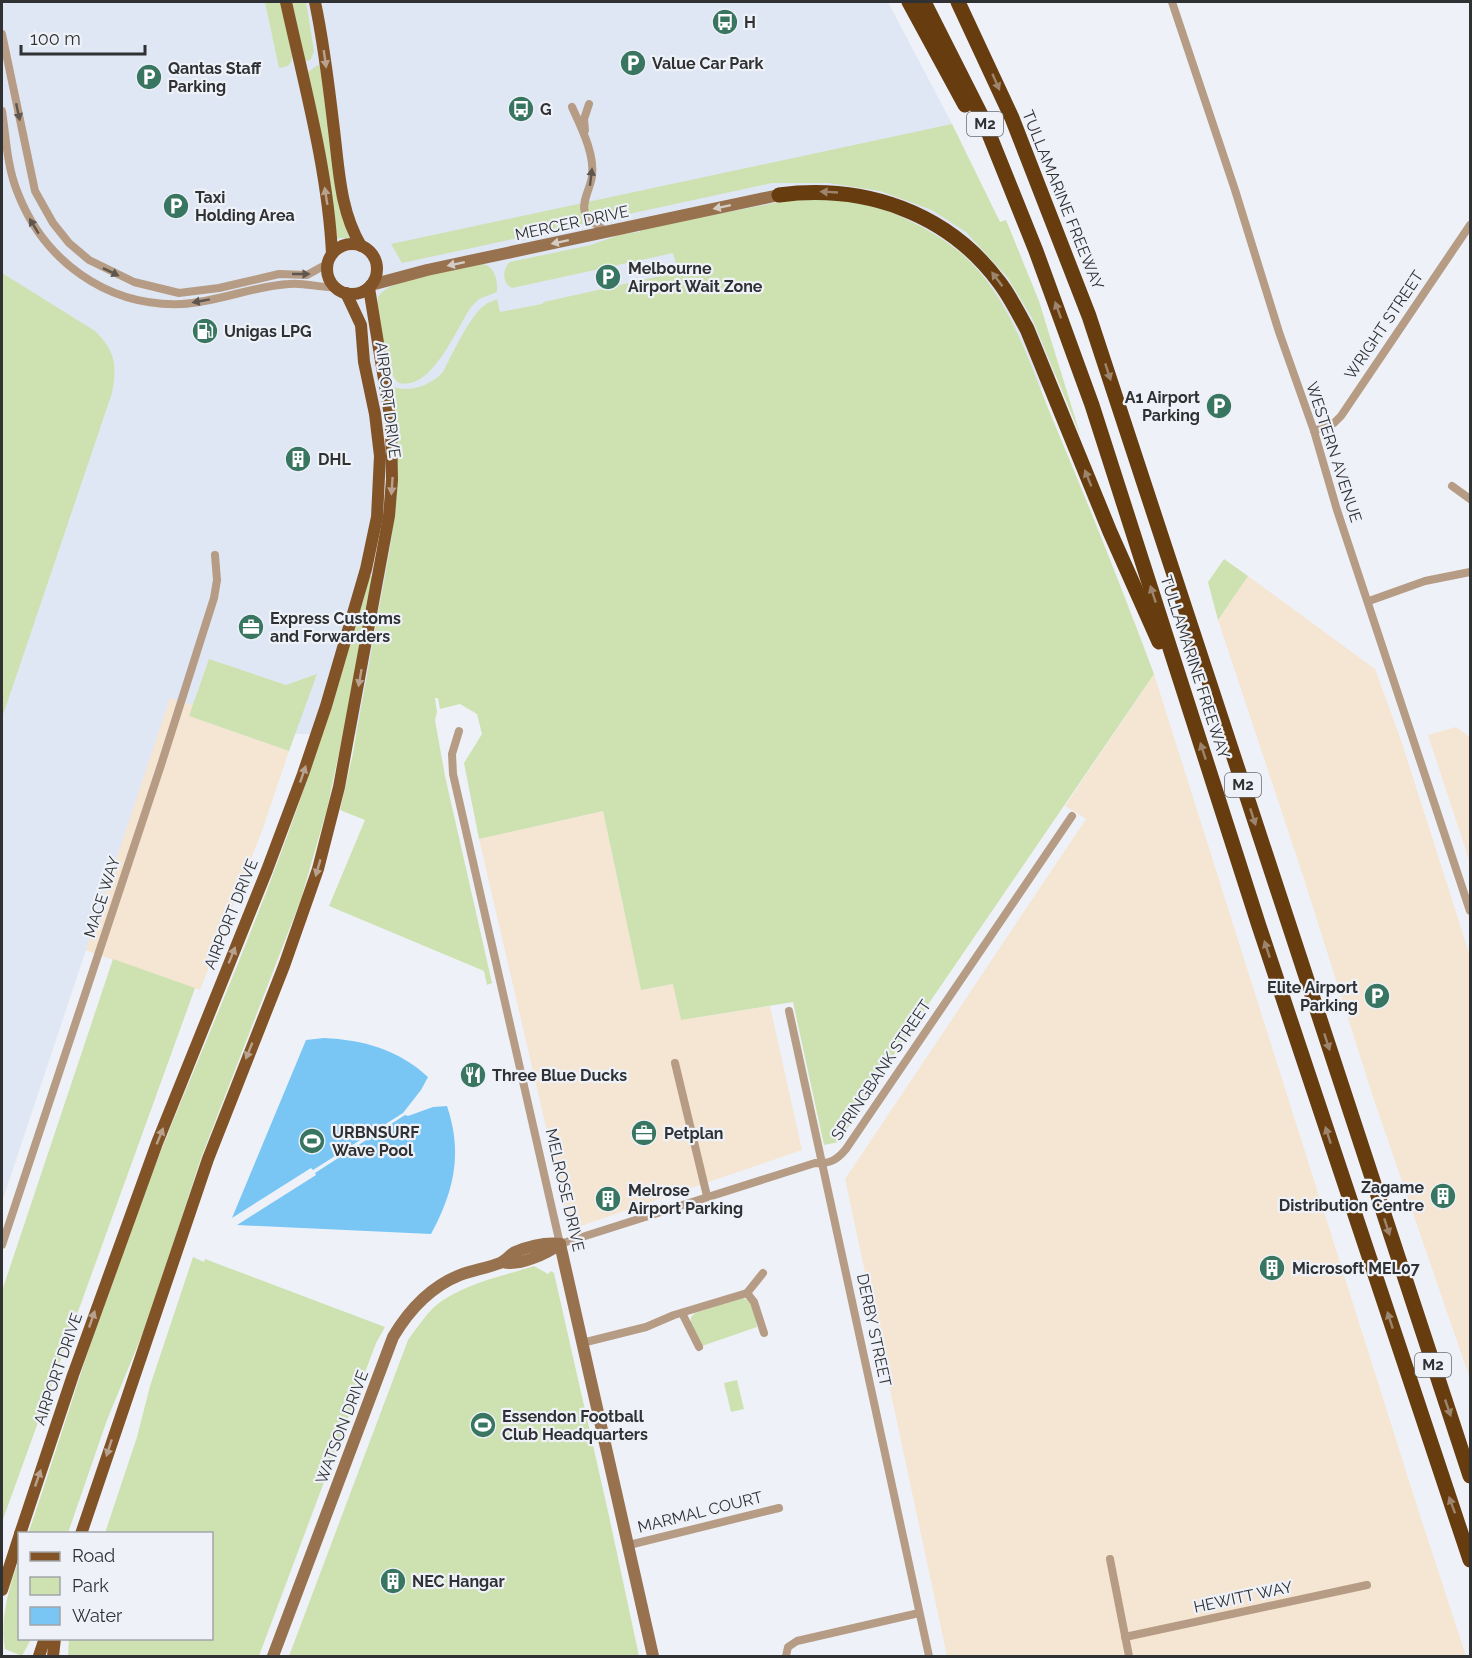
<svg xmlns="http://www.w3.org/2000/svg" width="1472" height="1658" font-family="Raleway,sans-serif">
  <rect width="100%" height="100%" fill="#eef2f8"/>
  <g fill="#f5e5d3">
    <path d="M344,385L189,716L289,751L262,831L200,990L85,950L15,1162L2,782Z"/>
    <path d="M1248,576L1375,669L1402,743L1470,956V1379L1373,1097L1303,876L1218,620Z"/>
    <path d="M1154,674L1417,1506L1466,1656H947L845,1179L1086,819L1065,806Z"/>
    <path d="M1456,727L1470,737V863L1428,735Z"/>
    <path d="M603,811L641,990L674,984L681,1020L770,1006L802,1150L578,1227L568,1222L479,839Z"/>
  </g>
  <path fill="#dfe7f4" d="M2,2H888L952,124L1000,223L1056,374L1031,398L489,687L422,701L430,735L285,734L170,698L2,1202Z"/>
  <g fill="#cee1b0">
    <path d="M265,2H281L292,56C292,65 287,67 279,68Z"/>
    <path d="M291,2H306L314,51L311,59L308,61L303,59Z"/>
    <path d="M318,65L320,66L342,214L349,238H337L334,213L308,72Z"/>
    <path d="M952,124L1000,222L1006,220L1039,301L1081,437L1032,318L1008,278L966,232L932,210L880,191L828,183H772L402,263L391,244Z"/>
    <path d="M795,199C812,199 829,198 845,200C881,203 936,231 963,255C1012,299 1030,366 1055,425C1090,508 1123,591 1154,674L897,1050L839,1142L824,1145L793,1002L681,1020L673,984L641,990L603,811L479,839L464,763L482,734L477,714L460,704L440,709L438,698H435L437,712L435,720L445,776L492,983L487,985L484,971L329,906L365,820L340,810L352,758L390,548L397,496L398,440L391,386C408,394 432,385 443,372C452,355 470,315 485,305C488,302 494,301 497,299L500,312L542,304L544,302L678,272L673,253L512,288C502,283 502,269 510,262L591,245L622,234L640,232V229Z"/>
    <path d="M483,264C495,267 498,281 497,292L479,299L471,307C456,329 432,391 399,383C388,374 388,353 383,340C380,328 374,311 378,298C385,278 461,269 483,264Z"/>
    <path d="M2,273L95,331C116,352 117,365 112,393L2,718Z"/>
    <path d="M1224,559L1248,576L1218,620L1208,582Z"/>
    <path d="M370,576L376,577L327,809L301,899L201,1158L149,1318L107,1420L68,1533L28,1534C65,1427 96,1319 136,1214C182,1094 235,978 279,858C314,766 341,671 370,576Z"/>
    <path d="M209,659L286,685L317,674L289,751L189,716Z"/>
    <path d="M113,959L195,988L2,1522V1291Z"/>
    <path d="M193,1257L204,1262L205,1259L385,1327L376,1343L259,1656H68L69,1639L212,1638V1534L105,1533L137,1437L150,1386Z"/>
    <path d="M534,1266L548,1274L551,1271L554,1273L609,1516L639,1656H289L408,1340C416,1329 424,1317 434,1307C461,1284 500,1277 534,1266Z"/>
    <path d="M743,1298C755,1302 755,1316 757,1327L702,1346L691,1326V1317L695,1313Z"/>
    <path d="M737,1380L744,1409L731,1412L724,1383Z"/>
    <path d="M19,1559L20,1638L31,1639L22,1656L5,1649C0,1618 9,1588 19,1559Z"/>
  </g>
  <g fill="#79c6f5">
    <path d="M324,1038C363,1040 398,1049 428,1077L421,1090L403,1113L313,1170L311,1168L232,1218L306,1040Z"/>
    <path d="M447,1106C463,1154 454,1191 431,1234L237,1225L316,1175L315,1173L405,1115L408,1116L433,1107Z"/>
  </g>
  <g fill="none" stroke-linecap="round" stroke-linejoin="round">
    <g stroke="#b69c84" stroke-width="8">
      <path d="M1172,2L1235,190L1279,332L1314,431L1337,510L1470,911"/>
      <path d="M2,34L35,191L53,223L69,243L89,260L134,282L179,293L219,288L279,274L307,275L327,264"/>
      <path d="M572,107C581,127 595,154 592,176C591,187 581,202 585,213C589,221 600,227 607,232"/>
      <path d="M2,111C6,137 7,166 17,191C43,260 106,307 182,304C218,302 253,286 289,284C304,282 319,288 334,287"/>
      <path d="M585,130L584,119L589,104"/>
      <path d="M1314,431L1334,423L1341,416L1470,225"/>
      <path d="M1452,486L1470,499"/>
      <path d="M1369,601L1425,581L1470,572"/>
      <path d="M459,731L452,754L453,774L560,1244L815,1163C830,1164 837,1160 846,1149L1072,816"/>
      <path d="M789,1011L929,1656"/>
      <path d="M675,1063L707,1196"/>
      <path d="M2,1245L161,765L214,598L217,580L215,555"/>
      <path d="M747,1293L754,1302L764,1333"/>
      <path d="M682,1313L699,1347"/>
      <path d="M582,1343L646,1327L674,1315L747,1293L763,1273"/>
      <path d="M629,1545L779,1508"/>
      <path d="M1110,1559L1129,1656"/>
      <path d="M1125,1637L1367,1585"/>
      <path d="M786,1656L788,1647L797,1641L919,1613"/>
    </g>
    <g stroke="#98724f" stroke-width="12">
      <path d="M371,285L427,270L779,195"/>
      <path d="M560,1244L653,1656"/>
      <path d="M503,1262C519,1267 547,1253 560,1244"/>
      <path d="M273,1656L393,1337C409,1310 430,1287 460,1275C473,1270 487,1268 500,1263C506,1260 510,1255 515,1252C530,1246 545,1242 560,1244"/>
    </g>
    <g stroke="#815326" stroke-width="12">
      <path d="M286,2C304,84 328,170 332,254"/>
      <path d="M315,2C324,44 329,87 334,130C339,170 340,211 361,246"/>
      <circle cx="352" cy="269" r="25"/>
      <path d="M20,1534L73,1375L157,1143L267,870L303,774L326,706L366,569L377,517L380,456L375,414L364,362L361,325L346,293"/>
      <path d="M81,1534L208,1159L284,966L318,869L339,787L389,516L392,480L391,422L369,288"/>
      <path d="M2,1590L20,1534"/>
      <path d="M39,1656L45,1638"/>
      <path d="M53,1656L55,1638"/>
    </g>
    <g stroke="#673d10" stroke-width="15">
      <path d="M909,2L965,105"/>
      <path d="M924,2L983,119L1036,251L1092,405L1259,926L1470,1560"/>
      <path d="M958,2L1012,118L1089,316L1470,1476"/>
      <path d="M779,195C864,184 947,212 999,282C1010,296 1018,313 1027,329L1110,532L1159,642"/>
    </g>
  </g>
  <defs><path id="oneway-solid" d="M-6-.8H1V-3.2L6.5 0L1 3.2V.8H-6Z" transform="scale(1.5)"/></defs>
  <g fill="#b8a28f">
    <use href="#oneway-solid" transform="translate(325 59) rotate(82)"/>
    <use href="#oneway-solid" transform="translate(326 196) rotate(-99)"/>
    <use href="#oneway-solid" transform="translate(392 486) rotate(94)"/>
    <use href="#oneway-solid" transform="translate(360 678) rotate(100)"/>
    <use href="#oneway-solid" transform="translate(303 774) rotate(-71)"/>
    <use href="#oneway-solid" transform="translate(318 868) rotate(106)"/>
    <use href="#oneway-solid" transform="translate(232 955) rotate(-68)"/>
    <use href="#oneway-solid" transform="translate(249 1051) rotate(112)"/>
    <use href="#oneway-solid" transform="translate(160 1136) rotate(-68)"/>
    <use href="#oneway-solid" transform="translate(92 1319) rotate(-71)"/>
    <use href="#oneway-solid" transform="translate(109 1448) rotate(108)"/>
    <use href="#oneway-solid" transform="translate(38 1478) rotate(-71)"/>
  </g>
  <g fill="#9d856d">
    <use href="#oneway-solid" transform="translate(996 82) rotate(66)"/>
    <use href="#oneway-solid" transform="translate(829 192) rotate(-177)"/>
    <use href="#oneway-solid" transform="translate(997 279) rotate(-127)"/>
    <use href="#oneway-solid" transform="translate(1058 310) rotate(-110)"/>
    <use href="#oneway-solid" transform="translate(1108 372) rotate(72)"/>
    <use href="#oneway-solid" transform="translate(1088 478) rotate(-112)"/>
    <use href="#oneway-solid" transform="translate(1153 594) rotate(-108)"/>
    <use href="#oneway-solid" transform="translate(1203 751) rotate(-108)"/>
    <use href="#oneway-solid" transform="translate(1253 817) rotate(72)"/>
    <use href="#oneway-solid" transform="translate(1267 949) rotate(-108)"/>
    <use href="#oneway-solid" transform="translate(1327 1042) rotate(72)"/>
    <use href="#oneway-solid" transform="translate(1328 1135) rotate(-108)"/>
    <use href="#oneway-solid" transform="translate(1387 1227) rotate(72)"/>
    <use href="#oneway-solid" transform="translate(1390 1320) rotate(-108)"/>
    <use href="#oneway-solid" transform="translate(1448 1408) rotate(71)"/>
    <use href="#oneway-solid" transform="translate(1452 1505) rotate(-110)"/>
  </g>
  <g fill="#5e564f">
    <use href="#oneway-solid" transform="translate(18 112) rotate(78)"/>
    <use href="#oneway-solid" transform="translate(591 177) rotate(-83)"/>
    <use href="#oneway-solid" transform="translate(34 226) rotate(-121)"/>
    <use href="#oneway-solid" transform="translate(111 272) rotate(26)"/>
    <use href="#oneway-solid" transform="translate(301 274)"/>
    <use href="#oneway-solid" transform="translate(201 301) rotate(170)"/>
  </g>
  <g fill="#d4ccc5">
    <use href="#oneway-solid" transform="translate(722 207) rotate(168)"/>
    <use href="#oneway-solid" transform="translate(560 242) rotate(168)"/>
    <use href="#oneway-solid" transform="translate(456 264) rotate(168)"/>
  </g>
  <defs>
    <g id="bus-disc" transform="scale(1.35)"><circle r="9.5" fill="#397662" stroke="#eef2f8"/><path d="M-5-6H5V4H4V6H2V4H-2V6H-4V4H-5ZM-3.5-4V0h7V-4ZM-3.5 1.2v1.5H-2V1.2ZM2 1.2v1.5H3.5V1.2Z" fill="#fff"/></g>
    <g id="parking-disc" transform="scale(1.35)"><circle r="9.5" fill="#397662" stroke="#eef2f8"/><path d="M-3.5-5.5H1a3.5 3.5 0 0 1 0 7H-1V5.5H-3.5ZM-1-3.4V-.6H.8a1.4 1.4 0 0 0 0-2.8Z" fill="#fff"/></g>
    <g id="fuel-disc" transform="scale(1.35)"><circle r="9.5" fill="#397662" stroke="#eef2f8"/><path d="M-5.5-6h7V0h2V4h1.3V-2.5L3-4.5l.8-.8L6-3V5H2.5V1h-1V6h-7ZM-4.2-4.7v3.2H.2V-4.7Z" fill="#fff"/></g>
    <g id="building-disc" transform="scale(1.35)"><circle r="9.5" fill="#397662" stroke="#eef2f8"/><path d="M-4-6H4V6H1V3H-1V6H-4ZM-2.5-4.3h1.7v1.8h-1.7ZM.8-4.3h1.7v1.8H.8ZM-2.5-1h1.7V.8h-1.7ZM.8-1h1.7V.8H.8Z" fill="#fff"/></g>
    <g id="office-disc" transform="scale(1.35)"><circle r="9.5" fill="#397662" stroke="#eef2f8"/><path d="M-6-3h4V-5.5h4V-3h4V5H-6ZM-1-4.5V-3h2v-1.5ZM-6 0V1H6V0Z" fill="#fff"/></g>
    <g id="restaurant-disc" transform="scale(1.35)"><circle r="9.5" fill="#397662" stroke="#eef2f8"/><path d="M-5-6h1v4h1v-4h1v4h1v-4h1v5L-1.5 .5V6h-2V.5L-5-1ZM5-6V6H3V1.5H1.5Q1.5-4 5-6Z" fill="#fff"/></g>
    <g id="stadium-disc" transform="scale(1.35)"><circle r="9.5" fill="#397662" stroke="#eef2f8"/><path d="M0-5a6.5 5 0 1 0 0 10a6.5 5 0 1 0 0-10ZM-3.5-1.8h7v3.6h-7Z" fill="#fff"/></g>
  </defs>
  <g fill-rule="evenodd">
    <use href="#bus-disc" x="725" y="22"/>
    <use href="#parking-disc" x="633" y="63"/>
    <use href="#parking-disc" x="149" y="77"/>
    <use href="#bus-disc" x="521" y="109"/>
    <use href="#parking-disc" x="176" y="206"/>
    <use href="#parking-disc" x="608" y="277"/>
    <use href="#fuel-disc" x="205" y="331"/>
    <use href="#parking-disc" x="1219" y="406"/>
    <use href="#building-disc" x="298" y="459"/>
    <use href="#office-disc" x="251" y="627"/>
    <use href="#parking-disc" x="1377" y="996"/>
    <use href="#restaurant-disc" x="473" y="1075"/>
    <use href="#office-disc" x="644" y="1133"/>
    <use href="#stadium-disc" x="312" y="1141"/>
    <use href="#building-disc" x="1443" y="1196"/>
    <use href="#building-disc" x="608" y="1199"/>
    <use href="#building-disc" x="1272" y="1268"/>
    <use href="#stadium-disc" x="483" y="1425"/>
    <use href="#building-disc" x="393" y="1581"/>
  </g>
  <g text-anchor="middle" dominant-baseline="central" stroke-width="4.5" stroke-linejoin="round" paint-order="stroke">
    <g fill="#eef2f8" stroke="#686b6e" stroke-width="1.5">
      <rect x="967" y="112" width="36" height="24" rx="4.5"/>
      <rect x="1225" y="773" width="36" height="24" rx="4.5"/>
      <rect x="1415" y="1353" width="36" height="24" rx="4.5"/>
    </g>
    <g font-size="15" font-weight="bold" fill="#2f3133">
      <text x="985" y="124">M2</text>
      <text x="1243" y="785">M2</text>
      <text x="1433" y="1365">M2</text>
    </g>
    <g font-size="16" font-weight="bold" fill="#2f3133" stroke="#eef2f8" text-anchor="start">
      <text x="744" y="22">H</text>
      <text x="652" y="63">Value Car Park</text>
      <text x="168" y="68">Qantas Staff<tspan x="168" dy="18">Parking</tspan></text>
      <text x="540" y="109">G</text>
      <text x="195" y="197">Taxi<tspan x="195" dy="18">Holding Area</tspan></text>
      <text x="628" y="268">Melbourne<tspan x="628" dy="18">Airport Wait Zone</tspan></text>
      <text x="224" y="331">Unigas LPG</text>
      <text x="1200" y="397" text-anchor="end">A1 Airport<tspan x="1200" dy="18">Parking</tspan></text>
      <text x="318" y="459">DHL</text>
      <text x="270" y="618">Express Customs<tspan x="270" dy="18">and Forwarders</tspan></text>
      <text x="1358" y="987" text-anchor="end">Elite Airport<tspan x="1358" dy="18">Parking</tspan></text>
      <text x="492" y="1075">Three Blue Ducks</text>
      <text x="332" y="1132">URBNSURF<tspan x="332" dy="18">Wave Pool</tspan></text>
      <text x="664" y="1133">Petplan</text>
      <text x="1424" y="1187" text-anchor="end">Zagame<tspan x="1424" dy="18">Distribution Centre</tspan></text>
      <text x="628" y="1190">Melrose<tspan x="628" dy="18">Airport Parking</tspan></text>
      <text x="1292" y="1268">Microsoft MEL07</text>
      <text x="502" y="1416">Essendon Football<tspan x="502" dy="18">Club Headquarters</tspan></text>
      <text x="412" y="1581">NEC Hangar</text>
    </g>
    <g font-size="16" fill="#2f3133" stroke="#eef2f8">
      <text transform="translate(1063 200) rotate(68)">TULLAMARINE FREEWAY</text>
      <text transform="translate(572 223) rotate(-12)">MERCER DRIVE</text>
      <text transform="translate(1384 325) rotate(-56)">WRIGHT STREET</text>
      <text transform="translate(388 400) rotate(83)">AIRPORT DRIVE</text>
      <text transform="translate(1334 452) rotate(72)">WESTERN AVENUE</text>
      <text transform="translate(1195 667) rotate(72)">TULLAMARINE FREEWAY</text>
      <text transform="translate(102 897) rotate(-72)">MACE WAY</text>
      <text transform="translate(231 914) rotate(-68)">AIRPORT DRIVE</text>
      <text transform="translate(881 1070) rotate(-56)">SPRINGBANK STREET</text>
      <text transform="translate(565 1190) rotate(77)">MELROSE DRIVE</text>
      <text transform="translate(874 1330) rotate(78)">DERBY STREET</text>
      <text transform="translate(58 1369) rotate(-71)">AIRPORT DRIVE</text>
      <text transform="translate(342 1427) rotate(-69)">WATSON DRIVE</text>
      <text transform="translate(700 1512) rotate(-14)">MARMAL COURT</text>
      <text transform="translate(1243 1597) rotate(-12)">HEWITT WAY</text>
    </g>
  </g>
  <rect width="1472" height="1658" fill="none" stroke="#2f3133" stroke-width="6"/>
  <rect x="18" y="1532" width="195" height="108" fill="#eef2f8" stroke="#a2a5a9" stroke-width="1.5"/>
  <rect x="30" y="1552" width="30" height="9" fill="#815326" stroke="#a2a5a9" stroke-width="1.5"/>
  <text x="72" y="1562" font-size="18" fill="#2f3133">Road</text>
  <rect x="30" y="1577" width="30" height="18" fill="#cee1b0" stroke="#a2a5a9" stroke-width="1.5"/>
  <text x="72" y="1592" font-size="18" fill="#2f3133">Park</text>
  <rect x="30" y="1607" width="30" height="18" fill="#79c6f5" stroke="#a2a5a9" stroke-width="1.5"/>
  <text x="72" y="1622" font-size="18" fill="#2f3133">Water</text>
  <path d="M21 45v9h124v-9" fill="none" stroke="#2f3133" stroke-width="3"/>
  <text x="30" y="45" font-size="18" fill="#2f3133" stroke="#eef2f8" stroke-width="4.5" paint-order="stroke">100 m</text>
</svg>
